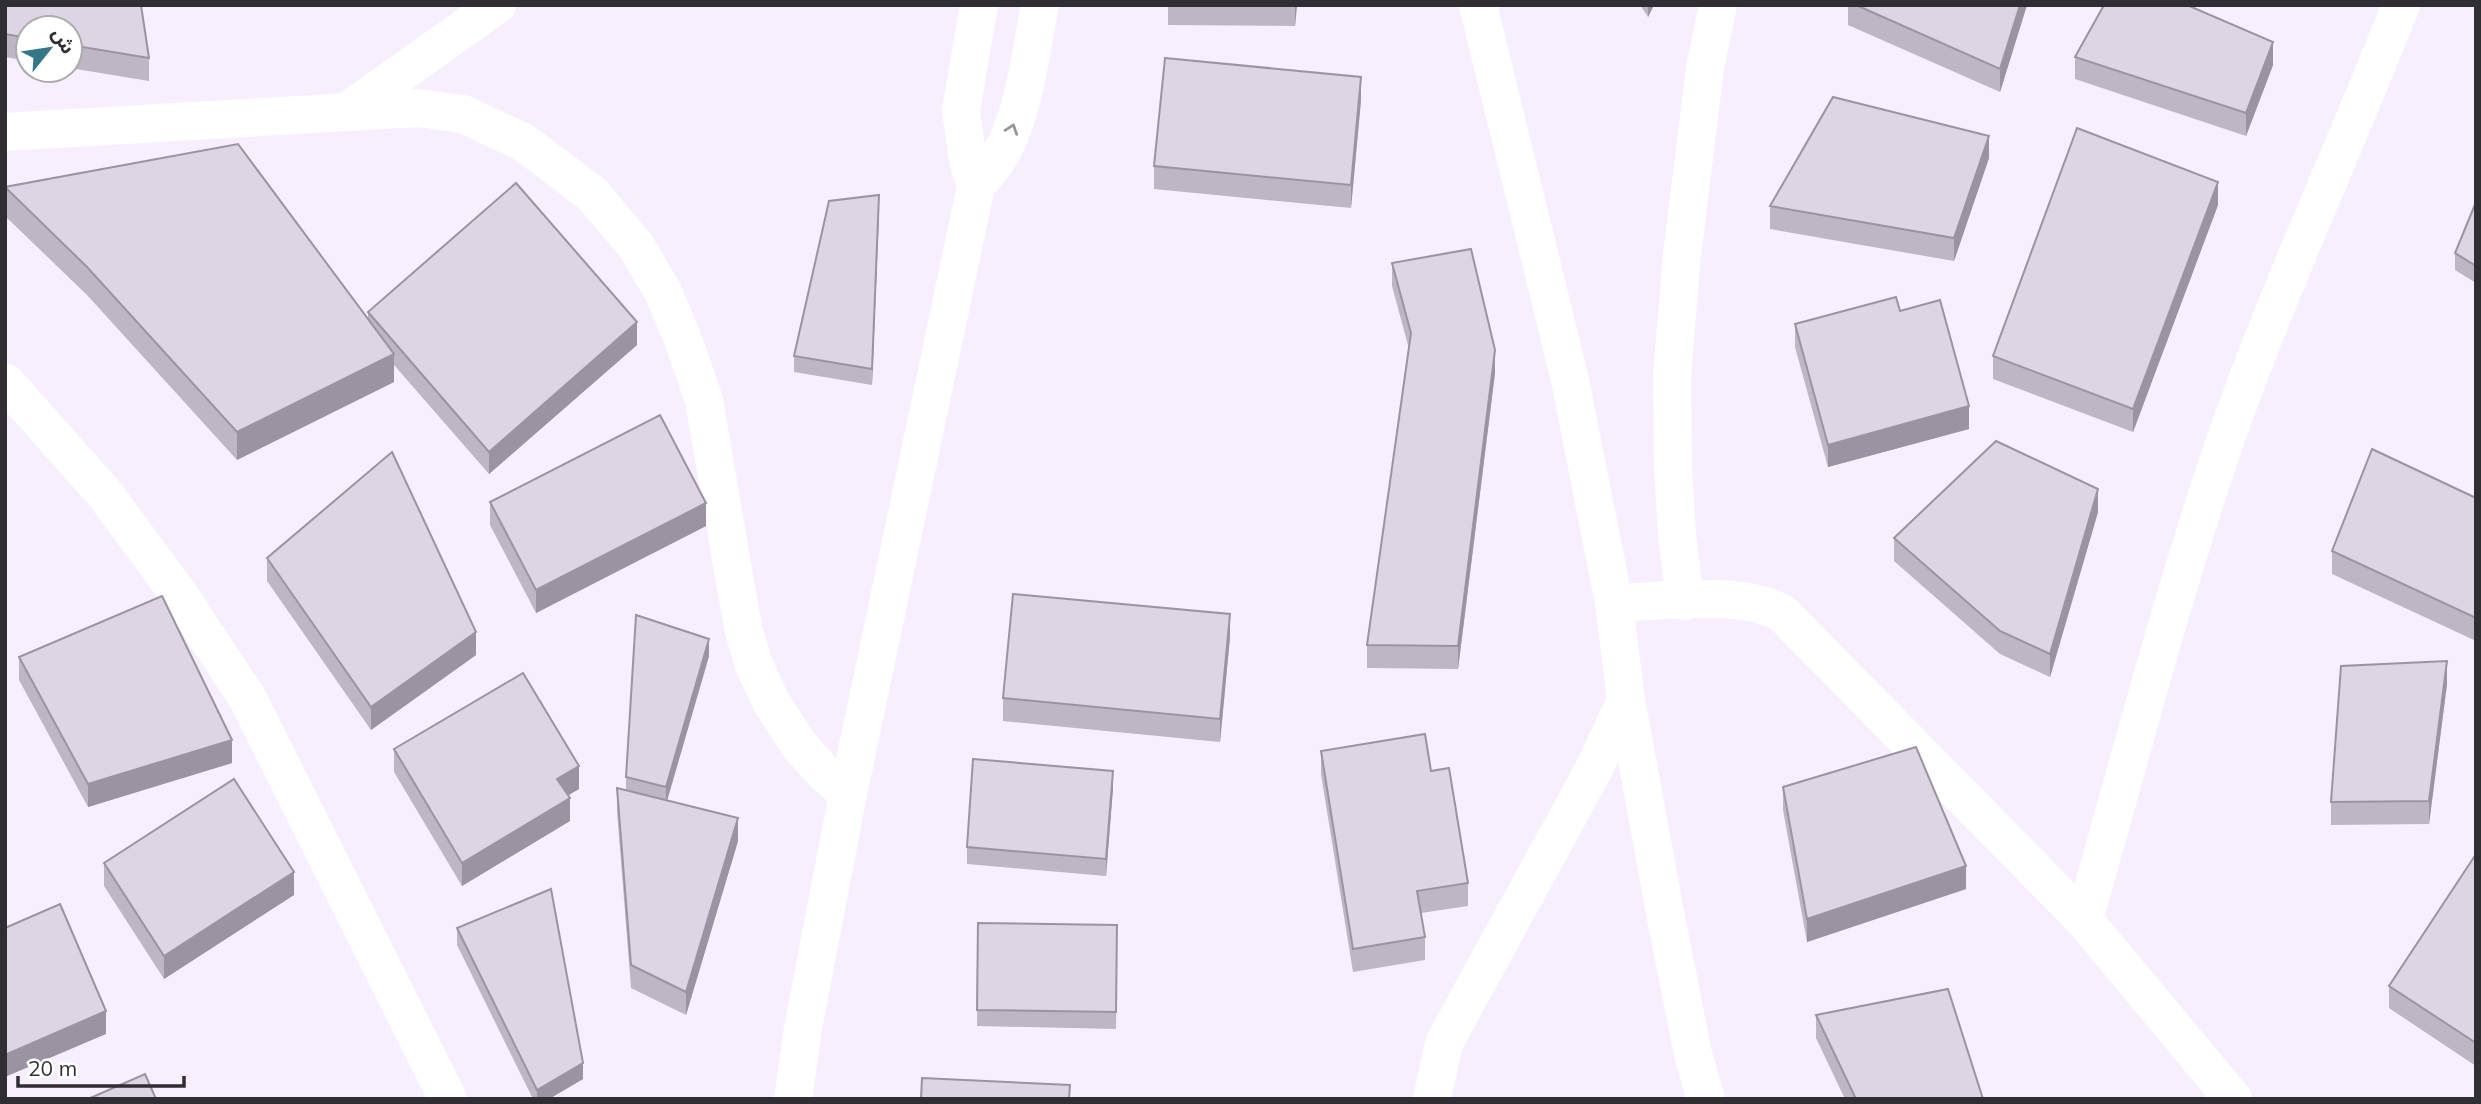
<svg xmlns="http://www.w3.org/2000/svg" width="2481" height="1104" font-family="Mulish,'Noto Sans Arabic',sans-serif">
  <rect width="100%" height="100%" fill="#f7eefe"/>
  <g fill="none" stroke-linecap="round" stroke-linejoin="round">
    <g stroke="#fff" stroke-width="38">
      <path d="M349,110L497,5"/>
      <path d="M5,132L417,108L463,114L523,142L592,194L636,246L663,292L682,337L704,400L735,582L744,632L754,665L771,702L799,745L823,772L848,794"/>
      <path d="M5,382L104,493L178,593L248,699L448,1099"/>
      <path d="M2084,920C2129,762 2170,603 2223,447C2275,297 2343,153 2401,5"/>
    </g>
    <g stroke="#fff" stroke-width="38">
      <path d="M1478,5L1570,380L1614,603L1626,700L1667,923L1693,1054L1706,1099"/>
      <path d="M1685,601L1677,535L1673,466L1672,376L1682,255L1705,68L1718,5"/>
      <path d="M1614,603C1662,602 1743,589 1783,614L2084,920L2233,1099"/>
      <path d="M1432,1099L1444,1043L1595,767L1626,700"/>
    </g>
    <g stroke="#fff" stroke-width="38">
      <path d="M976,186L968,161L961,110L979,5"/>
      <path d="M793,1099L803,1028L848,794L976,186C988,172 1000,158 1007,142C1026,100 1031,50 1040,5"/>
    </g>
  </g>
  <g fill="#beb6c4">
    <path d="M5,5H141L149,58V81L70,68V28H28V61L5,57Z"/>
    <path d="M1168,5H1297L1295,26L1168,25Z"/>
    <path d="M1640,5H1654L1648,17Z"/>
    <path d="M1848,5H2027L2000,92L1848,25Z"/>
    <path d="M2075,57L2273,65L2246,136L2075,79Z"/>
    <path d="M1361,100L1351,208L1154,189V166Z"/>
    <path d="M1989,158L1954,261L1770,229V206Z"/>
    <path d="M5,187L368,319V312L637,345L489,474L394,365V382L237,460L87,295L5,216Z"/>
    <path d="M2476,202V283L2455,270V253Z"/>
    <path d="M2218,205L2133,432L1993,379V356Z"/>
    <path d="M879,212L872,385L794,372V356Z"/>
    <path d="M1392,263L1495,373L1458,669L1367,668V645L1409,349L1392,286Z"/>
    <path d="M1900,311L1969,429L1828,467L1795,347V324Z"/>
    <path d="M2476,498V641L2332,574V551Z"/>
    <path d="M490,502L706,526L536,613L490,525Z"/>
    <path d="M2098,512L2050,677L2000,654L1894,561V538Z"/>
    <path d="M267,558L476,655L371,730L267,581Z"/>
    <path d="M1230,637L1220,742L1003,721V698Z"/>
    <path d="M709,656L667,801L738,841L686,1015L631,988L617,811V788L626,791V777Z"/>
    <path d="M19,657L232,763L88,807L19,680Z"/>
    <path d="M2447,684L2429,824L2331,825V802Z"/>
    <path d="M394,749L579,789L568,795L570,821L462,886L394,772Z"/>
    <path d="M1321,751L1431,771L1468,883V906L1421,913L1425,937V960L1353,972L1321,774Z"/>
    <path d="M1783,787L1966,889L1807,942L1783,810Z"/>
    <path d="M1113,788L1106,876L967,864V847Z"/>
    <path d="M2476,813V842H2474V819Z"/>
    <path d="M2476,854V1066L2389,1008V986Z"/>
    <path d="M104,863L294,895L164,979L104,886Z"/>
    <path d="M978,923L1117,925L1116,1029L977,1026Z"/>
    <path d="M457,928L583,1079L549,1099H533L457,945Z"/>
    <path d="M1816,1015L1983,1099H1845L1816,1038Z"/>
  </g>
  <g fill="#9b94a0">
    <path d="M1295,5H1297L1295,26Z"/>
    <path d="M1648,5H1654L1648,17Z"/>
    <path d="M2020,5H2027L2000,92V69Z"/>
    <path d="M2273,42V65L2246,136V113Z"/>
    <path d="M1361,77V100L1351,208V185Z"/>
    <path d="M1989,136V158L1954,261V238Z"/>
    <path d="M2218,182V205L2133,432V409Z"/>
    <path d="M879,195V212L872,385V369Z"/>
    <path d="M637,322V345L489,474V452Z"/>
    <path d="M1495,350V373L1458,669V646Z"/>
    <path d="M394,354V382L237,460V432Z"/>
    <path d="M1969,406V429L1828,467V445Z"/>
    <path d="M2098,489V512L2050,677V654Z"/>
    <path d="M706,503V526L536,613V590Z"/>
    <path d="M1230,614V637L1220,742V719Z"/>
    <path d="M476,632V655L371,730V707Z"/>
    <path d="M709,639V656L666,804V787Z"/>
    <path d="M2447,661V684L2429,824V801Z"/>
    <path d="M232,740V763L88,807V784Z"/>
    <path d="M579,766V789L557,802V779Z"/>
    <path d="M1113,771V788L1106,876V859Z"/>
    <path d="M570,798V821L462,886V863Z"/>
    <path d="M738,818V841L686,1015V992Z"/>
    <path d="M1966,866V889L1807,942V919Z"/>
    <path d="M294,872V895L164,979V956Z"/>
    <path d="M106,1011V1034L5,1077V1055Z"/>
    <path d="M583,1063V1079L549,1099H537V1090Z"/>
  </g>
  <g fill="#ddd4e4" stroke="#9b94a0" stroke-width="2">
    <path d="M5,5H141L149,58L70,45V28H28V38L5,34Z"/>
    <path d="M1856,5H2020L2000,69Z"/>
    <path d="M2104,5H2187L2273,42L2246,113L2075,57Z"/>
    <path d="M1165,58L1361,77L1351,185L1154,166Z"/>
    <path d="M1833,97L1989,136L1954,238L1770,206Z"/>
    <path d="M2077,128L2218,182L2133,409L1993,356Z"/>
    <path d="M238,144L394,354L237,432L87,267L5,187Z"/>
    <path d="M516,183L637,322L489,452L368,312Z"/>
    <path d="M879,195L872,369L794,356L829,201Z"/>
    <path d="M2476,202V266L2455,253Z"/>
    <path d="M1471,249L1495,350L1458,646L1367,645L1411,333L1392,263Z"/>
    <path d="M1896,297L1900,311L1940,300L1969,406L1828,445L1795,324Z"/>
    <path d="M660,415L706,503L536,590L490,502Z"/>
    <path d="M1996,441L2098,489L2050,654L2000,631L1894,538Z"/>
    <path d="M2372,449L2476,498V618L2332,551Z"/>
    <path d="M392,452L476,632L371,707L267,558Z"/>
    <path d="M1013,594L1230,614L1220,719L1003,698Z"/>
    <path d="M162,596L232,740L88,784L19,657Z"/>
    <path d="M636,615L709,639L666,787L626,777Z"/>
    <path d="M2447,661L2429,801L2331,802L2341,666Z"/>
    <path d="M523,673L579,766L557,779L570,798L462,863L394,749Z"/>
    <path d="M1425,734L1431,771L1449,768L1468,883L1417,891L1425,937L1353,949L1321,751Z"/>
    <path d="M1916,747L1966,866L1807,919L1783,787Z"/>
    <path d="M973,759L1113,771L1106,859L967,847Z"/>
    <path d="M234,779L294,872L164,956L104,863Z"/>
    <path d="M617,788L738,818L686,992L631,965Z"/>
    <path d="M2476,854V1043L2389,986Z"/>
    <path d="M551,889L583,1063L537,1090L457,928Z"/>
    <path d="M60,904L106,1011L5,1055V928Z"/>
    <path d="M978,923L1117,925L1116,1012L977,1010Z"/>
    <path d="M1948,989L1983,1099H1856L1816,1015Z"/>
    <path d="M145,1074L156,1099H88Z"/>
    <path d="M922,1078L1070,1085L1069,1099H921Z"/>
  </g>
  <defs><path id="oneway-chevron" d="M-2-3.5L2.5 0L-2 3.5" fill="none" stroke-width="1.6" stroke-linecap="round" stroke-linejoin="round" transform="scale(1.75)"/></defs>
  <use stroke="#989699" href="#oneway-chevron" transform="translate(1012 129) rotate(-71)"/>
  <rect width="2481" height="1104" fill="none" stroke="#302d33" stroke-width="14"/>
  <g transform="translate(49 49) rotate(60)"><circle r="33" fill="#ffffff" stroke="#acabad" stroke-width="2"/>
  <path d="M0-5L12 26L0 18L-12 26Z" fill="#347888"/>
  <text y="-10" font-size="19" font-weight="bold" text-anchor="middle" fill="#302d33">ش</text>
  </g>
  <path d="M18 1076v10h166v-10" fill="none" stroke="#302d33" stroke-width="3.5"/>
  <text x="28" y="1076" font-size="21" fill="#302d33" stroke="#ffffff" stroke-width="5" paint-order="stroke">20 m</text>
</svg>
